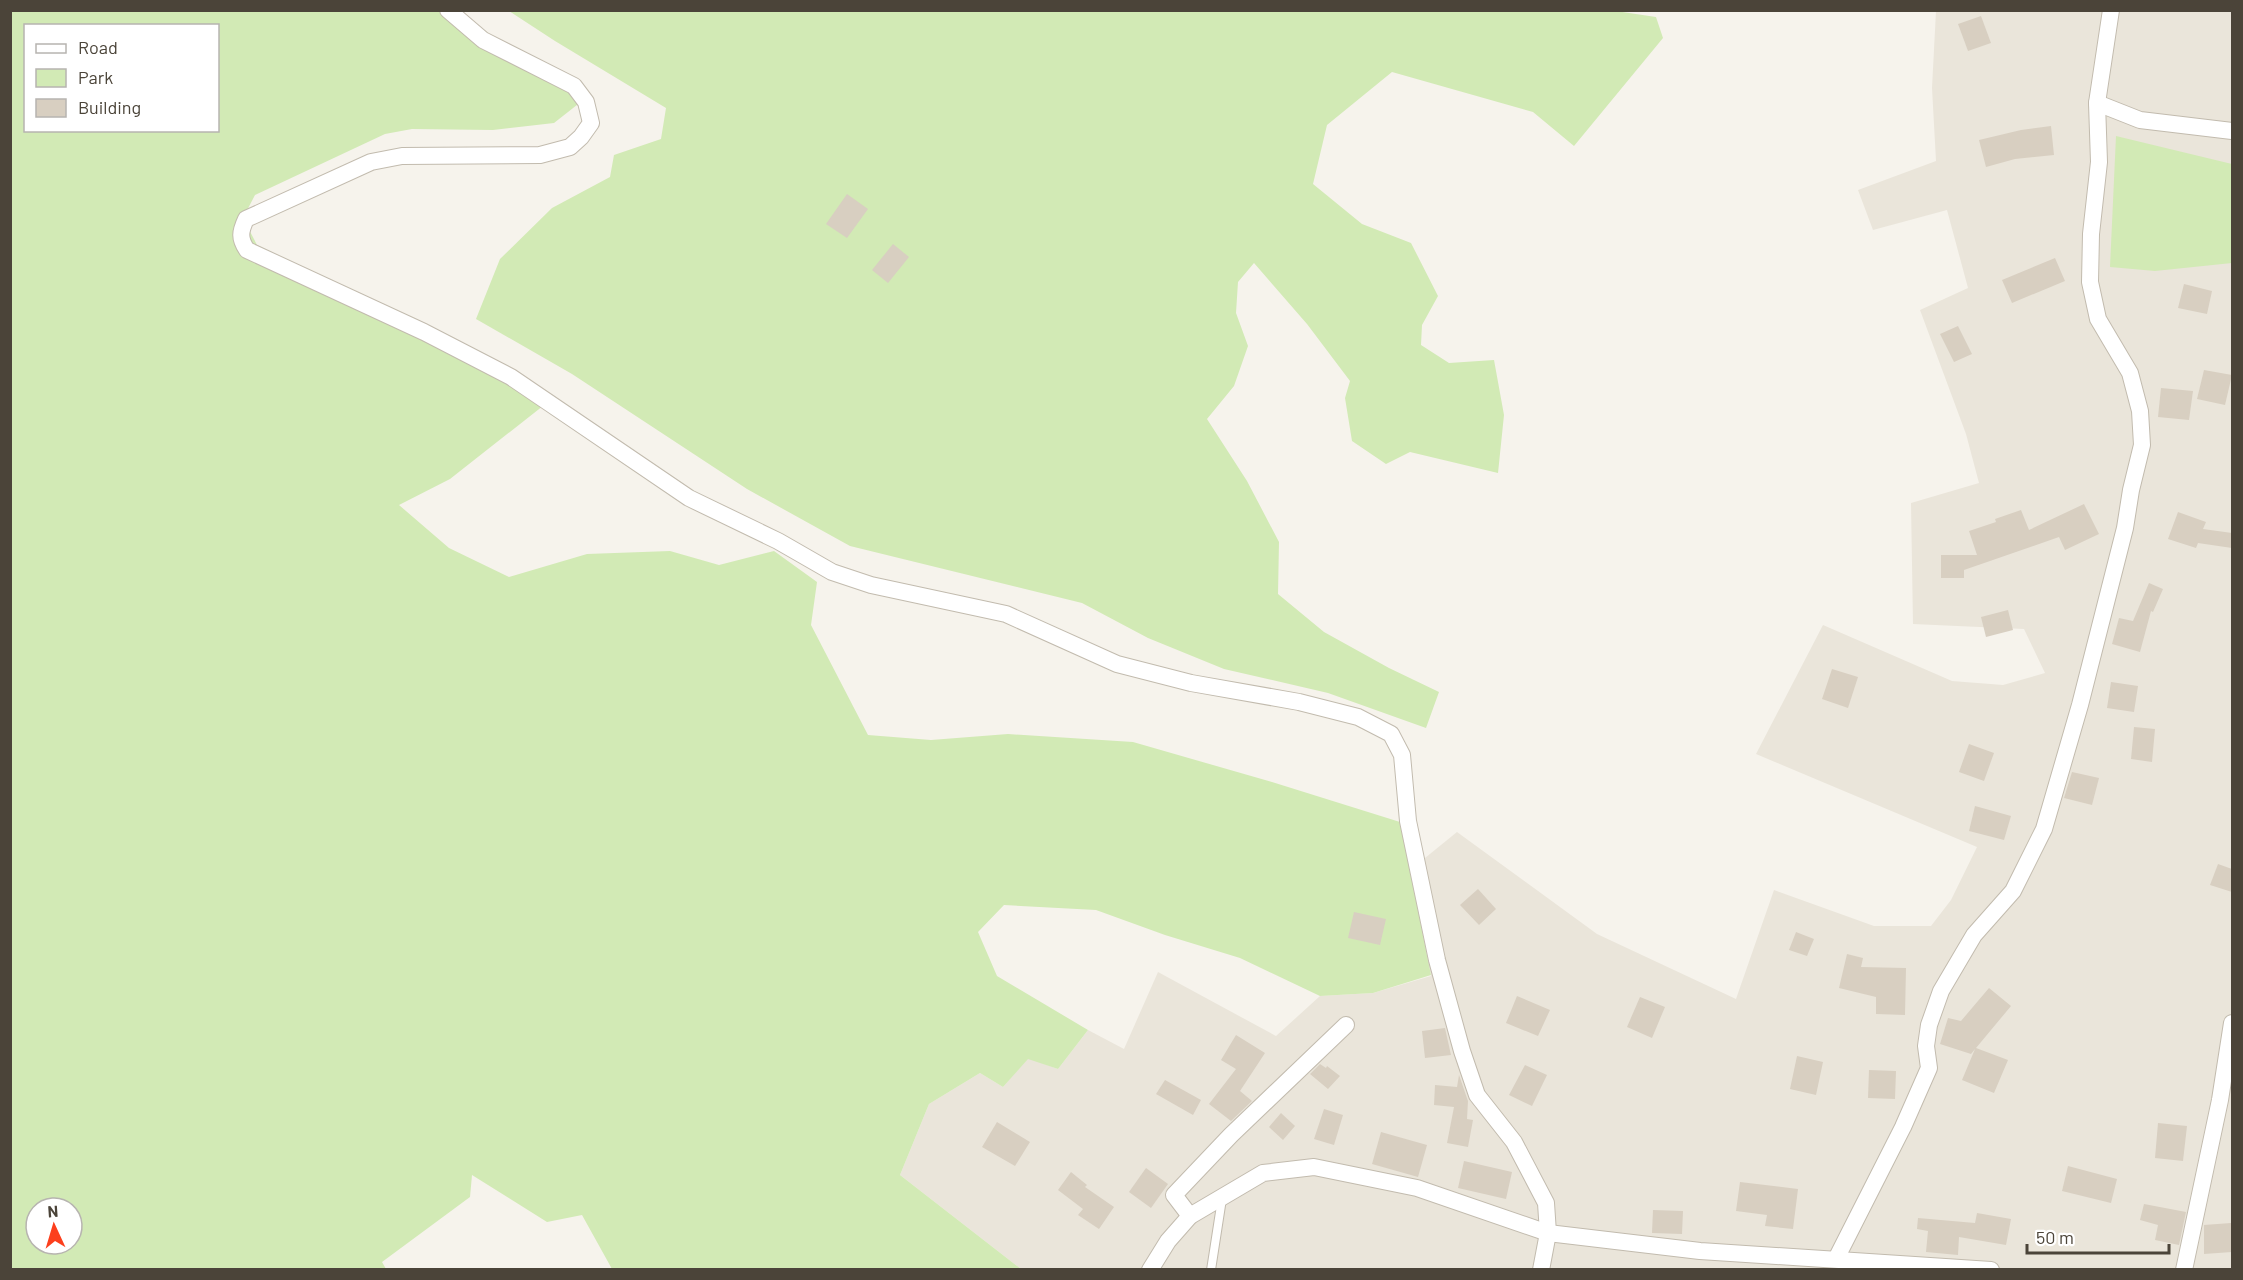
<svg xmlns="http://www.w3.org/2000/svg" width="2243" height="1280" font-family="Barlow,sans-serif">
  <rect width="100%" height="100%" fill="#f6f3ec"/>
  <path fill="#eae5da" d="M1936,11H2232V1269H1021L900,1175L929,1104L980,1073L1003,1087L1028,1058L1058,1069L1088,1030L1124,1049L1158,972L1276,1036L1320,996L1373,993L1431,976L1409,871L1457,832L1597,934L1736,999L1774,890L1874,926H1931L1951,900L1977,847L1756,754L1823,625L1952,681L2003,685L2045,673L2024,629L1913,624L1911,503L1979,483L1966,434L1920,310L1968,288L1947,210L1873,230L1858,190L1936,161L1932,88Z"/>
  <g fill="#d2eab5" fill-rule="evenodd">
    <path d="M1609,10L1656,17L1663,38L1574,146L1533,112L1392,72L1327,125L1313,184L1362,224L1411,243L1438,296L1422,325L1421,345L1449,363L1494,360L1504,415L1498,473L1410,452L1386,464L1352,441L1345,398L1350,381L1307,324L1254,263L1238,282L1236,313L1248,346L1234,386L1207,419L1247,481L1279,542L1278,594L1324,632L1389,668L1439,692L1426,728L1328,693L1224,669L1148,638L1082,603L850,546L747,489L572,374L476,319L500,259L552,208L610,177L614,155L661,139L666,108L555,41L509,11Z"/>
    <path d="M10,11H461L489,34L582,101L554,123L493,130L412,129L385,134L255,195L243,218L257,245L476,354L548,402L450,479L399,505L449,548L509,577L587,554L670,551L719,565L774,551L817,582L811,625L868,735L931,740L1008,734L1133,742L1272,782L1400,822L1431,975L1373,993L1320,996L1240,958L1165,935L1096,910L1004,905L978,932L997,976L1088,1030L1058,1069L1028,1059L1003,1087L980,1073L929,1104L900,1175L1021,1269H612L582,1215L547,1222L472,1175L470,1197L382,1262L386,1269H11ZM26,26H218V130H26ZM36,1208H72V1244H36Z"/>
    <path d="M2116,136L2232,164V263L2155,271L2110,267Z"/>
  </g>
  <g fill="#d8cfc1">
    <path d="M1981,16L1991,43L1968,51L1958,24Z"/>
    <path d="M2051,126L2054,155L2015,159L1986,167L1979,140L2021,130Z"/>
    <path d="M847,194L868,209L847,238L826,224Z"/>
    <path d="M893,244L909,257L888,283L872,270Z"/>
    <path d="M2055,258L2065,281L2012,303L2002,280Z"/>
    <path d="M2184,284L2212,291L2207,314L2178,308Z"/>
    <path d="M1958,326L1972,354L1954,362L1940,334Z"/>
    <path d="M2204,370L2232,375L2225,405L2197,399Z"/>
    <path d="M2161,388L2193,391L2189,420L2158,417Z"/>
    <path d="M2084,504L2099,534L2065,550L2059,537L1964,570V578H1941V555H1977L1969,531L1996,522L1995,519L2021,510L2029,530Z"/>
    <path d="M2178,512L2206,522L2203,529L2232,533V548L2198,543L2196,548L2168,539Z"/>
    <path d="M2149,583L2163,589L2153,612L2151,611L2140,652L2112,644L2119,618L2133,621Z"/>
    <path d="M2008,610L2013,630L1986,637L1981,617Z"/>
    <path d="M1832,669L1858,677L1848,708L1822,699Z"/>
    <path d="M2111,682L2138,686L2134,712L2107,708Z"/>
    <path d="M2134,727L2155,729L2152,762L2131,759Z"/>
    <path d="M1969,744L1994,753L1984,781L1959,772Z"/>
    <path d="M2072,772L2099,778L2092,805L2064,798Z"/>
    <path d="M1975,806L2011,816L2004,840L1969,831Z"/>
    <path d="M2218,864L2232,869V892L2210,885Z"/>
    <path d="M1478,889L1496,909L1479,925L1460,905Z"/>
    <path d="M1354,912L1386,919L1380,945L1348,938Z"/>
    <path d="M1796,932L1814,939L1807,956L1789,950Z"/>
    <path d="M1847,954L1863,958L1861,967L1906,968L1905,1015L1876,1014V997L1839,988Z"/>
    <path d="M1989,988L2011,1006L1976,1048L2008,1060L1994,1093L1962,1080L1975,1049L1971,1054L1940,1044L1948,1018L1961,1021Z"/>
    <path d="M1517,996L1550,1010L1538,1036L1506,1023Z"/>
    <path d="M1640,997L1665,1007L1652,1038L1627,1027Z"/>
    <path d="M1445,1028L1451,1055L1425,1058L1422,1031Z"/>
    <path d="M1236,1035L1265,1053L1240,1091L1252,1101L1231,1121L1209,1104L1236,1069L1221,1060Z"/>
    <path d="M1797,1056L1823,1062L1816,1095L1790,1089Z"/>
    <path d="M1320,1064L1326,1068L1327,1066L1340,1076L1328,1089L1310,1074Z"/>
    <path d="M1525,1065L1547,1075L1532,1106L1509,1095Z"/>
    <path d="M1869,1070L1896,1071L1895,1099L1868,1098Z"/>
    <path d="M1459,1075L1468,1101L1467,1119L1473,1120L1468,1147L1447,1143L1454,1107L1434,1105L1435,1085L1457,1087Z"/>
    <path d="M1165,1080L1201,1100L1193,1115L1156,1094Z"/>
    <path d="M1324,1109L1343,1115L1334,1145L1314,1139Z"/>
    <path d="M1281,1113L1295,1126L1283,1140L1269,1127Z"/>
    <path d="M997,1122L1030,1142L1015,1166L982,1147Z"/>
    <path d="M2158,1123L2187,1126L2183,1161L2155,1158Z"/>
    <path d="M1381,1132L1427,1145L1418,1177L1372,1164Z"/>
    <path d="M1464,1161L1512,1172L1506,1199L1458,1188Z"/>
    <path d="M2068,1166L2117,1179L2111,1203L2062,1191Z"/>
    <path d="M1146,1168L1168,1184L1151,1208L1129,1192Z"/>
    <path d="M1071,1172L1087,1185L1085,1187L1114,1207L1099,1229L1078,1215L1083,1209L1058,1190Z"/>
    <path d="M1740,1182L1798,1189L1793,1229L1765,1226L1767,1215L1736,1211Z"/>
    <path d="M2144,1204L2186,1212L2179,1245L2155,1240L2158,1225L2140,1220Z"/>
    <path d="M1653,1210L1683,1211L1682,1234L1652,1233Z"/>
    <path d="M1977,1213L2011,1219L2006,1245L1959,1237L1958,1255L1926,1252L1928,1231L1917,1229L1918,1218L1975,1223Z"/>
    <path d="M2231,1223L2232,1252L2204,1254V1225Z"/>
  </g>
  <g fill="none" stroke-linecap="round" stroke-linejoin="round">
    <g stroke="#c2bbae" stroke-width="10">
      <path id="lane" d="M1211,1270L1222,1199"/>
    </g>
    <g stroke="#c2bbae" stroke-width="18">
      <g id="street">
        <path d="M448,10L483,40L574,86L586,102L591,123L581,137L570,147L540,155L402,156L371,162L246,219C240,232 239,238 247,250L424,332L511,377L689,498L778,541L832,572L871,585L1006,614L1117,664L1191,683L1299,702L1358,717L1391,734L1402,755L1408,821L1437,960L1462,1051L1477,1095L1514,1142L1546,1203L1548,1233L1541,1270"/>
        <path d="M2097,103L2140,120L2232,131"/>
        <path d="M1190,1216L1174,1195L1231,1135L1346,1025"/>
        <path d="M1836,1259L1903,1127L1929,1068L1926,1046L1929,1025L1941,991L1974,935L2013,891L2044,829L2080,705L2125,528L2131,490L2142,445L2140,411L2130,373L2098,319L2090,282L2091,234L2099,162L2097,103L2111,10"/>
        <path d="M1150,1270L1168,1241L1190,1216L1263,1173L1314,1167L1417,1188L1548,1233L1700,1251L1991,1270"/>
        <path d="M2184,1270L2220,1100L2232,1023"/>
      </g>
    </g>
    <use href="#lane" stroke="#fff" stroke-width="8"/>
    <use href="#street" stroke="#fff" stroke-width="16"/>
  </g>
  <rect width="2243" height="1280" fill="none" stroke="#4b4439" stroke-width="24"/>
  <rect x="24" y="24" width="195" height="108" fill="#ffffff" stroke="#b7b4b0" stroke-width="1.5"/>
  <rect x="36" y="44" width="30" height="9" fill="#ffffff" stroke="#b7b4b0" stroke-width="1.5"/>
  <text x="78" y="54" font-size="18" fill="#4b4439">Road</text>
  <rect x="36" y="69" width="30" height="18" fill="#d2eab5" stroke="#b7b4b0" stroke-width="1.5"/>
  <text x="78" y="84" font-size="18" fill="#4b4439">Park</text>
  <rect x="36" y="99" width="30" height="18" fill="#d8cfc1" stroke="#b7b4b0" stroke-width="1.5"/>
  <text x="78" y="114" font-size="18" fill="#4b4439">Building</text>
  <g transform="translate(54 1226) rotate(356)"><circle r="28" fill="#ffffff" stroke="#b7b4b0" stroke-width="1.5"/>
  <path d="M0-4.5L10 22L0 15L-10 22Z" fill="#fc3f1d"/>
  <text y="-9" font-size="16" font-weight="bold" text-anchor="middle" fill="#4b4439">N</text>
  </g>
  <path d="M2027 1244v9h142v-9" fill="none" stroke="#4b4439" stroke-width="3"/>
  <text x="2036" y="1244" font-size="18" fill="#4b4439" stroke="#ffffff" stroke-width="4.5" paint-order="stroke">50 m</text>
</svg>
